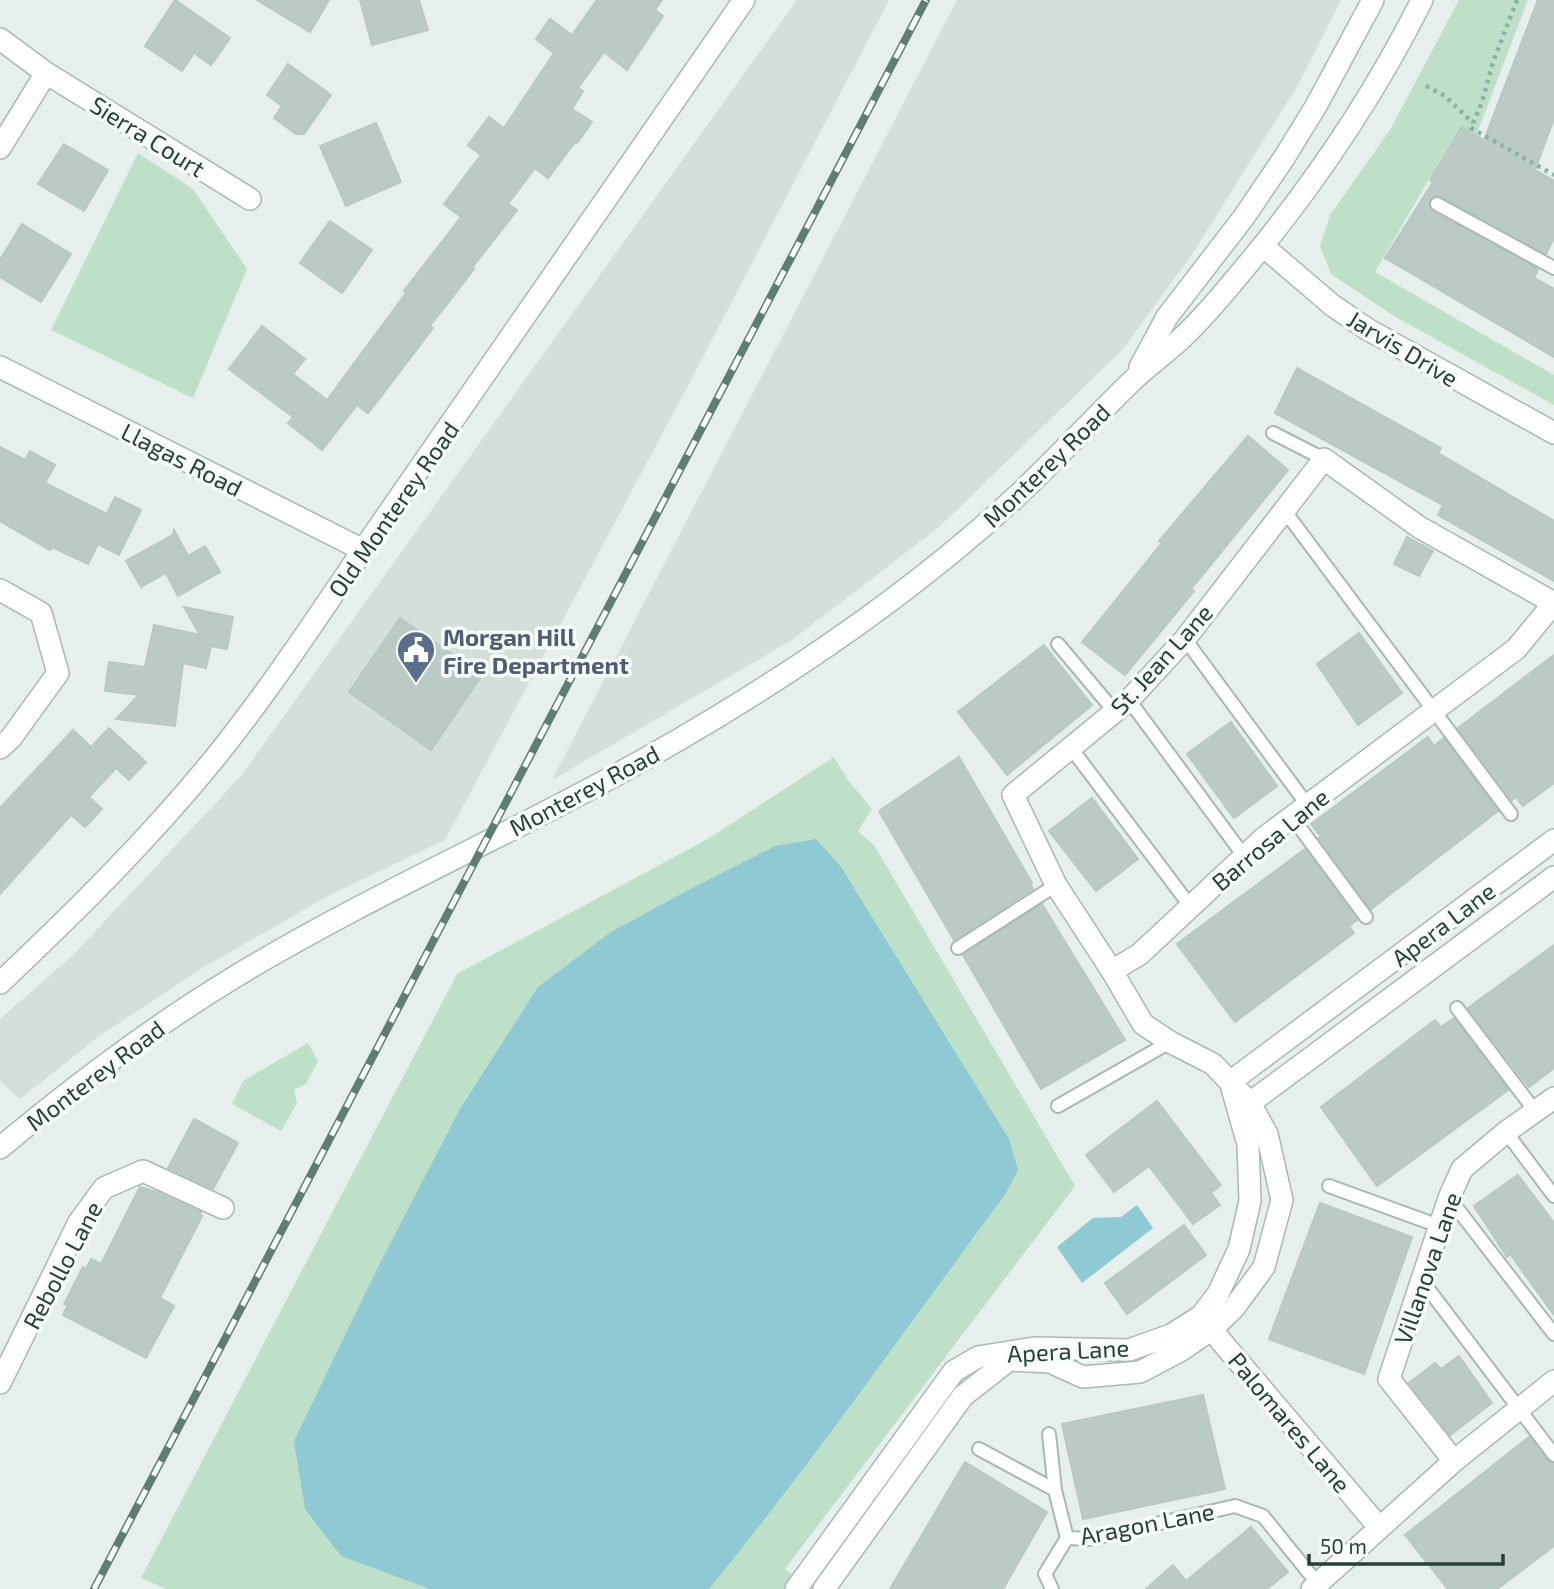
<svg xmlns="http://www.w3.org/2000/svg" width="1554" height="1589" font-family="'Exo 2',sans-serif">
  <rect width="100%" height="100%" fill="#e6efeb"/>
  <g fill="#d4dfda">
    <path d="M797,0H889L690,382L445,840L330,895L204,967L99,1036L20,1099L0,1081V1019L73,955L241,776Z"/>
    <path d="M957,0H1341L1298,85L1193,253L1123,349L939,527L792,640L552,780Z"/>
  </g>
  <g fill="#bfe0c8">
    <path d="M1459,0H1528L1476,136L1460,126L1375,272L1554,375V405L1394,316L1331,274L1320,246L1330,215L1390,130Z"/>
    <path d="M138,153L193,189L247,269L193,398L51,330Z"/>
    <path d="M834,757L848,780L872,809L858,831L874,845L1075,1186L785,1569L808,1589H166L141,1578L457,974L706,840Z"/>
    <path d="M308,1043L318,1061L306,1084L294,1090L297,1103L281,1131L232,1104L243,1081Z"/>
  </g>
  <g fill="#8ec9d4">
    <path d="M816,839L841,867L1009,1139L1018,1170L1006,1193C908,1326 813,1461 709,1589H430L341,1556L305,1509L294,1441L376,1271L460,1109L538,987L611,932L694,887L775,846Z"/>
    <path d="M1137,1205L1153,1228L1082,1283L1057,1247L1093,1218L1121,1217Z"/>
  </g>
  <g fill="#bbcac4" stroke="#b8c9c2" stroke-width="2">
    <path d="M175,0L230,38L211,65L194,53L182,71L145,46Z"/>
    <path d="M257,0H329L310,32Z"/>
    <path d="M360,0H419L428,30L372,45Z"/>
    <path d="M597,0H662L655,10L663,16L627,70L604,52L578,88L583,91L572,109L592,122L577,143L575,142L548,178L535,168L508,204L517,210L472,268L474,269L430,326L433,328L386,390L368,413L357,405L322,450L288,423L293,417L229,369L262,326L305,359L293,374L327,400L406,293L404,291L461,217L444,204L481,155L468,145L489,117L504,128L554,53L536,39L550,19L572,35Z"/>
    <path d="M1538,0H1554V119L1535,170L1554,181V238L1546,254L1441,196L1432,197L1428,205L1433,212L1538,269L1534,278L1554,289V357L1385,258L1433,182L1430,180L1461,127L1484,140Z"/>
    <path d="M288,64L331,95L304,134H296L274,118L282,106L267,95Z"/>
    <path d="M376,123L401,182L346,206L320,146Z"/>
    <path d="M64,144L108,170L84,211L38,184Z"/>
    <path d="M330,221L372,250L342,293L300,263Z"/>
    <path d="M22,224L71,254L41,302L0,277V260Z"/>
    <path d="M1297,368L1441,448L1438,453L1554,521V581L1438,515L1443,505L1275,413Z"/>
    <path d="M1248,436L1288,470L1191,589L1194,591L1125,675L1082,642L1162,543L1159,541Z"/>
    <path d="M0,447L25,460L30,451L55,465L45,483L107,514L115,497L141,510L119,555L98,544L88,564L52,547L50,550L0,521Z"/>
    <path d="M174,530L188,556L205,546L220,572L178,596L166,573L141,587L126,561L173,535Z"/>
    <path d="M1407,537L1433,551L1419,576L1394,564Z"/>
    <path d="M184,607L233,617L227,649L211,646L206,668L183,663L175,726L116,719L139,695L105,691L109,662L145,667L154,625L200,635Z"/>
    <path d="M400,618L482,675L431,750L349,692Z"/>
    <path d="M1359,633L1402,693L1358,725L1317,664Z"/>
    <path d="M1044,645L1092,705L1007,775L958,712Z"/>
    <path d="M1554,655V783L1523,806L1516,797L1512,800L1458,728Z"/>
    <path d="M1231,722L1277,786L1234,818L1187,754Z"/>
    <path d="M109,728L146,762L129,780L116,768L89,797L102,809L85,827L71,815L0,894V808L73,730L91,747Z"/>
    <path d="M1428,737L1434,746L1444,738L1498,811L1371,909L1319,838L1321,837L1311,824Z"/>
    <path d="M959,757L1032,883L1030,884L1033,889L954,940L879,811Z"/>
    <path d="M1092,798L1138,859L1096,891L1049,831Z"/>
    <path d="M1305,849L1357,920L1349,926L1354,933L1235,1022L1177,944Z"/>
    <path d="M1042,904L1125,1040L1041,1089L963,955Z"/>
    <path d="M1554,945V1068L1529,1087L1468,1008Z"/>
    <path d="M1454,1018L1508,1090L1377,1186L1321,1107L1435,1020L1441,1027Z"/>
    <path d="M1157,1101L1221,1185L1211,1193L1220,1205L1193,1224L1149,1166L1114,1192L1086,1155Z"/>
    <path d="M194,1119L238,1143L213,1189L168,1168Z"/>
    <path d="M1518,1175L1554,1223V1315L1510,1254L1507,1257L1474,1206Z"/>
    <path d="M140,1187L156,1192L201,1212L199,1215L202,1216L160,1298L174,1306L146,1358L63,1315L68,1305L64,1304L83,1267L86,1269L91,1259L101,1264Z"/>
    <path d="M1320,1203L1412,1237L1364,1374L1269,1339Z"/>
    <path d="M1184,1225L1206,1255L1127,1314L1105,1283Z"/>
    <path d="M1459,1356L1492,1403L1450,1435L1409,1383L1435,1363L1441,1369Z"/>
    <path d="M1203,1395L1225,1489L1083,1519L1062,1424Z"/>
    <path d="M1529,1437L1547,1460L1554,1464V1546L1497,1589H1448L1405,1535Z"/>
    <path d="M965,1462L1047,1512L1003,1589H890Z"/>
    <path d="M1251,1527L1288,1572L1267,1589H1146L1173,1565L1186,1581Z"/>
  </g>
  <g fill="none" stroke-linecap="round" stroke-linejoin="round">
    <g stroke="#a8b8b2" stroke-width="16">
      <g id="service">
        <path d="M1437,204L1554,268"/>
        <path d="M1273,433L1324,459"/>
        <path d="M1284,510L1511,814"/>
        <path d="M1185,639L1308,806"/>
        <path d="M1058,644L1115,712"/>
        <path d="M1129,700L1244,856"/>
        <path d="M1071,748L1191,907"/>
        <path d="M1292,817L1366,917"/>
        <path d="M958,948L1056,885"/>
        <path d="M1457,1008L1535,1111"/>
        <path d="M1058,1106L1170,1042"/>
        <path d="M1506,1132L1554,1196"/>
        <path d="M1329,1186L1439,1226"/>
        <path d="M1449,1198L1554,1334"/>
        <path d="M1423,1282L1554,1455"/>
        <path d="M1049,1434L1055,1490L1067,1538"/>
        <path d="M979,1449L1055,1490"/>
        <path d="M1052,1589L1045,1574L1067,1538L1090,1539L1235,1506L1263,1516L1318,1584"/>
      </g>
    </g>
    <g stroke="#a8b8b2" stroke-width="24">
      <g id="minor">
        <path d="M0,39L46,73L250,199"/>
        <path d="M0,148L46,73"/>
        <path d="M1263,246L1332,305L1367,329L1554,433"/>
        <path d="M363,550L744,0"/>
        <path d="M0,590L41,613L58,673L11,738L0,748"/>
        <path d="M1112,971L1140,954L1265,837L1516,649L1554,603"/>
        <path d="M1230,1082L1554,840"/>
        <path d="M1250,1103L1213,1064L1170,1042L1143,1024L1112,971L1056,885L1013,795L1129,700L1185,639L1324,459L1419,527L1554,603"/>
        <path d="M1204,1321L1379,1527"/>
        <path d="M0,1383L79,1222L104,1188L143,1171L223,1208"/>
        <path d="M1454,1461L1389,1379L1449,1198L1462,1169L1506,1132L1554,1098"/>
        <path d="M796,1589L954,1371L978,1357L1034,1348L1129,1350L1171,1335L1201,1316L1218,1294L1239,1249L1250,1201L1248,1144L1232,1088"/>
        <path d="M824,1589L963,1396L1009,1360L1050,1362L1083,1377L1140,1372L1180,1351L1212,1329L1234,1308L1264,1267L1282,1200L1267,1134L1250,1103L1554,877"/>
        <path d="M1312,1589L1454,1461L1554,1381"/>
      </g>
    </g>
    <g stroke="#a8b8b2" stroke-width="24">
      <path id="tertiary" d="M0,367L363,550C315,621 268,692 214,759C149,839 75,912 0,983"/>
    </g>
    <g stroke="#a4bbb3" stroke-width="24">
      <g id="secondary">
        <path d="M1140,367L1167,317L1244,217L1284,158L1316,106L1373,0"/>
        <path d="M0,1148C74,1086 151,1028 233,978C366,897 510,835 645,759C778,684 906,599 1018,495C1056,459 1092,420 1130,383C1147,366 1168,352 1186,334C1208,313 1228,288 1248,264C1315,183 1375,94 1422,0"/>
      </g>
    </g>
    <g stroke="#86b3a5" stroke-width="4.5" stroke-dasharray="3.5 5" stroke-linecap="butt">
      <path d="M1517,0L1493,62L1482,102L1471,128L1554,175"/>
      <path d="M1426,86L1445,96L1473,123"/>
    </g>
    <use href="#service" stroke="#fff" stroke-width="12"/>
    <use href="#minor" stroke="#fff" stroke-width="21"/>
    <use href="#tertiary" stroke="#fff" stroke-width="21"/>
    <use href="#secondary" stroke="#fff" stroke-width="21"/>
    <g stroke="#5f7d75" stroke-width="8">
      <path id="rail" d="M94,1589L926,0"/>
    </g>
    <use href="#rail" stroke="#f7fbf9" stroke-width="5" stroke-dasharray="16" stroke-linecap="butt"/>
  </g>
  <defs>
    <g id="civic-pin" transform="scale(2.0125)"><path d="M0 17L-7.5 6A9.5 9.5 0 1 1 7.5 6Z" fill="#5c6f8a" stroke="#f7fbf9"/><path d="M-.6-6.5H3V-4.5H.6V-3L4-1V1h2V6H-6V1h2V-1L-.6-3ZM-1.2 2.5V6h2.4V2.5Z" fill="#fff"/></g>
  </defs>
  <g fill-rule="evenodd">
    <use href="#civic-pin" x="416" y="650"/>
  </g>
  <g text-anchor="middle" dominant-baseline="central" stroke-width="7" stroke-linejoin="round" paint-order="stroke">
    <g font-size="24" fill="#24423a" stroke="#f7fbf9">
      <text transform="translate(148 136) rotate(32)">Sierra Court</text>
      <text transform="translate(1403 348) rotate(31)">Jarvis Drive</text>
      <text transform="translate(182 459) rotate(27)">Llagas Road</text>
      <text transform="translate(1046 465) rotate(-44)">Monterey Road</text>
      <text transform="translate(393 509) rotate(-55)">Old Monterey Road</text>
      <text transform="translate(1161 659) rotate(-48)">St. Jean Lane</text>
      <text transform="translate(584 790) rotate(-28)">Monterey Road</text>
      <text transform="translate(1270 839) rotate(-40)">Barrosa Lane</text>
      <text transform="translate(1443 924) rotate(-37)">Apera Lane</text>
      <text transform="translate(95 1075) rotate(-37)">Monterey Road</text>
      <text transform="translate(62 1265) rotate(-62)">Rebollo Lane</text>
      <text transform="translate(1427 1268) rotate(-71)">Villanova Lane</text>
      <text transform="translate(1068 1350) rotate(-3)">Apera Lane</text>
      <text transform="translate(1290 1422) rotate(50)">Palomares Lane</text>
      <text transform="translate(1147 1523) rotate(-11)">Aragon Lane</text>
    </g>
    <g font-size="24" font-weight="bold" fill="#4e5e75" stroke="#f7fbf9" text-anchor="start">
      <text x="443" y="636">Morgan Hill<tspan x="443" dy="28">Fire Department</tspan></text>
    </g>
  </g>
  <path d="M1309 1554v10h194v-10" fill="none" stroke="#24423a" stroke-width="3.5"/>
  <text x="1320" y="1554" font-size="21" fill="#24423a" stroke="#f7fbf9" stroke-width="5" paint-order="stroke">50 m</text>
</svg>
